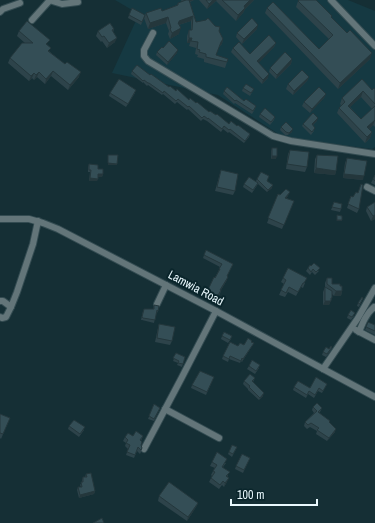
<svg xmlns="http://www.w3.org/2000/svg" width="375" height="523" font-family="'Archivo Narrow',sans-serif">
  <rect width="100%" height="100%" fill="#152f35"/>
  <path fill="#153942" d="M115,0H348L375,11V147L372,149L283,137L218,95L112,73L139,14Z"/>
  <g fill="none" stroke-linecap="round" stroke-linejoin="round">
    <g stroke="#334b51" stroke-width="8">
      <g id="minor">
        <path d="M49,0L62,4L78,2"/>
        <path d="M331,0L375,46"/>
        <path d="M0,12L3,9L20,3"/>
        <path d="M32,20L50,0"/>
        <path d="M153,33L144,50V56L148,61L273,136L291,141L375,154"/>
        <path d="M367,187L375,191"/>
        <path d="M0,219H29L43,223L58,229L216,311L375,397"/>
        <path d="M0,301H3L11,307L6,317L2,318L0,317"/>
        <path d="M157,304L166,285"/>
        <path d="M11,307L17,292L33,244L38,221"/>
        <path d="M356,330L375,340"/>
        <path d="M359,332C363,322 366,314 374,307L375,308"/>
        <path d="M323,369L358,318L375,288"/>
        <path d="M165,409L219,438"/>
        <path d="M144,449L181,379L216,311"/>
      </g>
    </g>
    <use href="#minor" stroke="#637579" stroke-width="6"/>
  </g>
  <g fill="#2d434a" fill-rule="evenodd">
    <path d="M181,0H194L190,2L196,22L219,31L223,39L222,44L219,47L216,55L228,59L225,68L204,62V59L197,57L198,55L195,54L196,48L189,46L190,43H187V36L189,30H191V21L179,25V34L170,39L168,34L169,31L166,23L148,29L144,18L146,13L162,11L177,5L178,3L182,2Z"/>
    <path d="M199,0H254L245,9L243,13L236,21L216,1L207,9Z"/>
    <path d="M298,1L332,16V18L346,32L370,59L338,89L265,13L267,8L319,49L329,39L296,7Z"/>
    <path d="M129,15H145L141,25L128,18Z"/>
    <path d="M114,29L113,32L115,42L107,48L102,41L101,42L96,36L98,31Z"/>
    <path d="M257,29L242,44L236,37L237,33Z"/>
    <path d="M19,31L48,45L49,51L79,77L68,90L51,76L45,84L37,77L34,80L32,78L29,81L8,63L10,58L25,43L17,36Z"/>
    <path d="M276,43L274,47L258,63L268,78L262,84L231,52L233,48L250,54Z"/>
    <path d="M163,48L177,53L167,65L156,55L157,52Z"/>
    <path d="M292,59L291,64L276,79L269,72L270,68Z"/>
    <path d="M132,71L150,75L176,91L209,112L229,124L237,126L250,134L249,137L244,143L229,132L228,133L223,129L221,132L207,121L203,119L201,121L188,109L187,110L177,102L175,104L163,94L162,95L148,85L147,86L143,82V83L131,74Z"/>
    <path d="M309,77L307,81L293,95L286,89L288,84Z"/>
    <path d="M362,79L372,90L375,89V127L373,125L369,129L372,132L370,138L365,143L337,113L339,108L341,105L340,104L342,98ZM361,97L372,109L361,119L350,107Z"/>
    <path d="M243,88L254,89L250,96L242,91Z"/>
    <path d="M224,91L256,106L255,109L252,114L235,103L234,104L223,94Z"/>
    <path d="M110,93H135L126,107L109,96Z"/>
    <path d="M326,94L324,98L310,113L302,106L304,102Z"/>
    <path d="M260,114L275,117L274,120L270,125L259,117Z"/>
    <path d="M317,121L313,125L314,131L311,135L302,126L303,124Z"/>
    <path d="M281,127L292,132L288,135H285L280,130Z"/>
    <path d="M272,148L276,159H271V151Z"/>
    <path d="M290,150L307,167L305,172L286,169L288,154Z"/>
    <path d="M317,155L336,171L335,175L314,173L315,159Z"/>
    <path d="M347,158L363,180L343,178L345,163Z"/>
    <path d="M89,164L98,169L103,174L102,177H98L97,181H89L90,172H88V167Z"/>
    <path d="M221,170L235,191L233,195L215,191Z"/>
    <path d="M375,175V185L371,183Z"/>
    <path d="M269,176L267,181L272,188L267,192L258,184L252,193L243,187L244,184L256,181L257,179Z"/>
    <path d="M278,194L288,196L286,198L294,201L282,229L267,223Z"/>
    <path d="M351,196L359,209L357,213L347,208Z"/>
    <path d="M334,202L341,209L340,212L331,210Z"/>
    <path d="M367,207L375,219L371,221L366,211Z"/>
    <path d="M204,255L233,264L227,276V280L221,290L220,294L215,302L204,297L206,294L218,272L220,267L203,258Z"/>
    <path d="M311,266L319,271L315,275L312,272L310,275L306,271L308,268Z"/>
    <path d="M283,278L305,283L303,288L301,287L296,296L288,292L285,297L279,295L284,284L281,282Z"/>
    <path d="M327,278L332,284L342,291L341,296H334L332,294V298L329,305H323V292L325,287V288V283Z"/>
    <path d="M363,298L359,307L357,306L358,303Z"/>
    <path d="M154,305L158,311L157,313H156L154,323L142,320H141L143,311L153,309Z"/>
    <path d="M348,315L354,316L351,320L347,318Z"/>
    <path d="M368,322L375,325V335L365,330Z"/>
    <path d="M159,324L172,341L170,345L155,342L158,328Z"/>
    <path d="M222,336L231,339L228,343L221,339Z"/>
    <path d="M251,342L254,343L252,346L242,362L241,361L240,363L229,359L228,362L222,359L223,356L238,346Z"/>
    <path d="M332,347L331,350L326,357L322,355L323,352L329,349Z"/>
    <path d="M176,353L185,357L182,367L177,365L178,363L173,361Z"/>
    <path d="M249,366L259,368L255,374L247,369Z"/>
    <path d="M214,377L206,395L191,388L192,385Z"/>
    <path d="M255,378L253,382L263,396L259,400L248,390V389L243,384L244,381Z"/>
    <path d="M327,384L322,393L318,391L314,398L308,394L306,398L293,390L294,387L310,388Z"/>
    <path d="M154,404L160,408L154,421L148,419Z"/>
    <path d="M313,407L322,408L320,412L319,413L330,421L329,423L335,432L327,441L316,434L317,431L310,427L307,429L304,426L305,422L314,413L312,410Z"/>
    <path d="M0,414L10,418L1,439L0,438Z"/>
    <path d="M69,426L84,430L79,437L68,429Z"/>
    <path d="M133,436H143L141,441V445L142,448L141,452L140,454L137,451L134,458L126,455L128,449L125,446L126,443L123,441L125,437Z"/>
    <path d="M232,445L237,447L232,457L228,454Z"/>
    <path d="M250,458L243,473L235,469L236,466Z"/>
    <path d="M212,462L226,463L223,467L228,476L227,477V482L224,487L222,485L219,489L209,482L212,476L211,475L213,471L215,468L210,466Z"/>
    <path d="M86,474L95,491L94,494L79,498L77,490L78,487H81L80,485L82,482V480L83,477H85Z"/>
    <path d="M159,496L198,503L196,507L187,521L158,501Z"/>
  </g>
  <g fill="#24373c">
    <path d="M184,0H194L182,4Z"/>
    <path d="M213,0H217L207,9L209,4Z"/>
    <path d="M250,0H254L245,9L243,13L236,21L238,15L244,6Z"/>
    <path d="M193,16L191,21L178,25L176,28L179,21Z"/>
    <path d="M168,17L166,23L148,29L150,23Z"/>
    <path d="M258,25L257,29L242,44L244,39Z"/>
    <path d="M181,28L179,34L170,39L172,33Z"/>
    <path d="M117,38L115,42L107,48L109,43Z"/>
    <path d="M189,38H192L190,43H187Z"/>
    <path d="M223,39L222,44L219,47L221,42Z"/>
    <path d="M276,43L274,47L256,66L257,61Z"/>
    <path d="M178,50L177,53L167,65L168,62Z"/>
    <path d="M372,53L370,59L338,89L340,83Z"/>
    <path d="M292,59L291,64L276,79L277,75Z"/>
    <path d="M53,71L51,76L45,84L46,79Z"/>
    <path d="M39,72L37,77L34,80L36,75Z"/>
    <path d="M81,72L79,77L68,90L70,85Z"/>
    <path d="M34,73L32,78L29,81L31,76Z"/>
    <path d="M269,74L268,78L262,84L263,80Z"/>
    <path d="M309,77L307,81L293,95L294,91Z"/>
    <path d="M363,91L361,97L346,111L348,106Z"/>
    <path d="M326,94L324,98L310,113L312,109Z"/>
    <path d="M318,118L317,121L311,127L312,124Z"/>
    <path d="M375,120L373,125L365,133L367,127Z"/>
    <path d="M293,129L292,132L288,135L289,133Z"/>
    <path d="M372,132L370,138L365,143L367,137Z"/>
    <path d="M272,156H277L276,159H271Z"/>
    <path d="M108,163L117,164V165H108Z"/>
    <path d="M316,168L336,171L335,175L314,173Z"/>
    <path d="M98,174H103L102,177H97Z"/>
    <path d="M344,174L364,176L363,180L343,178Z"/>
    <path d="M90,178L98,179L97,181H89Z"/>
    <path d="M273,185L272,188L267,192L268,190Z"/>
    <path d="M290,192L288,196L283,202L285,198Z"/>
    <path d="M375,215V219L371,221L373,216Z"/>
    <path d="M337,220H342V221H336Z"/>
    <path d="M228,277L227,280L219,293L220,290Z"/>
    <path d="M336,291H342L341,296H334Z"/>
    <path d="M331,298H332L329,305H323L325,301Z"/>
    <path d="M254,343L252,346L242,362L243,359Z"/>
    <path d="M264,393L263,396L259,400L260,398Z"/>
    <path d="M336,429L335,432L327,441L329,438Z"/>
    <path d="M229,478L227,482L224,487L225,483Z"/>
    <path d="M95,491L94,494L79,498L80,495Z"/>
    <path d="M198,503L196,507L187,521L188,517Z"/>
  </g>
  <g fill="#344e56" stroke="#24373c">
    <path d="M186,0H189L196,22L206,20L208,18L215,26L220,27L219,31L223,39L221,42L216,55L228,59L227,62L206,57V54L199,52L200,50L197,49L198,42L191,41L192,38H189V30H192L193,16L179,21V22L178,23L181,28L172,33L170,29L171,28L168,17L150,23L146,13L161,8L162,11L178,5V3Z"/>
    <path d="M206,0H213L209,4Z"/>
    <path d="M222,0H250L244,6L245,8L238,15Z"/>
    <path d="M299,0H316L332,16L331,17L347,33L350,30L372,53L340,83L267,8L273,2L319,49L333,35L298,1Z"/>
    <path d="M132,8L145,15L142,22L129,15Z"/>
    <path d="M252,18L258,25L244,39L237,33Z"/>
    <path d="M27,21L50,40L46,44L51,48L48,51L65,64L67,62L81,72L70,85L53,71L46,79L39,72L36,75L34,73L31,76L10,58L22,43H33L19,31Z"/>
    <path d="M110,23L114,29L112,30L117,38L109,43L104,36L102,37L98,31Z"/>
    <path d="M269,35L276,43L257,61L269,74L263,80L233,48L239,42L250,54Z"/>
    <path d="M169,41L178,50L168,62L157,52L162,47L163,48Z"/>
    <path d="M285,52L292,59L277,75L270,68Z"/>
    <path d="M137,65L150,75L151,74L169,87L170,86L176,91L177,89L189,100L190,98L196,103L197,102L209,112L210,111L216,115L217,114L229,124L231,121L237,126L238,125L250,134L245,141L230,129L229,130L224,126L222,129L208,118V119L204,116L202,118L189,106L188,107L178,99L176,101L164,91L163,93L149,83H148L144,80L143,81L132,71Z"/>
    <path d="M302,70L309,77L294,91L288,84Z"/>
    <path d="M119,79L136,90L128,104L110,93Z"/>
    <path d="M362,79L372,90L374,88L375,89V104L363,91L348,106L361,119L375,106V120L367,127L372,132L367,137L339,108L345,102L342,98Z"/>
    <path d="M246,84L254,89L251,93L243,88Z"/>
    <path d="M227,87L244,101L246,99L256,106L253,111L236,100L235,101L224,91Z"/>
    <path d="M319,87L326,94L312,109L304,102Z"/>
    <path d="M265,108L275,117L271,122L260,114Z"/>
    <path d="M313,113L318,118L312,124L315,128L312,132L303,124Z"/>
    <path d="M286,122L293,129L289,133L286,132L281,127Z"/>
    <rect x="272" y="148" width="5" height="8"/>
    <path d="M290,150L309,152L307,167L287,164Z"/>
    <path d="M108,155H118L117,164L108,163Z"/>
    <path d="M317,155L338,156L336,171L316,168Z"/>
    <path d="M347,158L367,161L364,176L344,174Z"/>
    <path d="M89,164L98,165V169H103V174H98V179L90,178L91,170H89Z"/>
    <path d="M221,170L238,174L235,191L217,187Z"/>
    <path d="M261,172L269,176L267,181L273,185L268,190L257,179Z"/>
    <path d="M375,175V181L373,179Z"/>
    <path d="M249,177L258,183L253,190L244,184Z"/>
    <path d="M361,184L363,185L359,209L348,204L351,196L353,197L356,192L358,193Z"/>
    <path d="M286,189L290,192L285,198L294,201L284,225L268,218L278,194L280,195Z"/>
    <path d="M334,202L342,204L341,209L332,207Z"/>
    <path d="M375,202V215L373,216L367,207Z"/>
    <path d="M337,215L342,216V220H337Z"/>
    <path d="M206,250L233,264L227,276L228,277L220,290H221L216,299L206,294L214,277L215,278L220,269H219L222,264L204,255Z"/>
    <path d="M314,263L320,268L316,272L313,269L311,272L308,268L310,265L311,266Z"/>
    <path d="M288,268L307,278L304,283H303L298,292L289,287L286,293L281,290L286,280L283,278Z"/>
    <path d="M327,278H332V284H340V286H342V291H336L327,284Z"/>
    <path d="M325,287L332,291V298H331V301H325Z"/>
    <path d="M362,297L363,298L360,304L358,303Z"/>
    <path d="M154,305L159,306L158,311L157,310L155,320L143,318L142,317L144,309H154Z"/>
    <path d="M351,310L355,313L352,317L348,315Z"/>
    <path d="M368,322L375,325V331L366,327Z"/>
    <path d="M159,324L175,327L172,341L157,338Z"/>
    <path d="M224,332L232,336L230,340L222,336Z"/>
    <path d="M248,338L252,341L251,342L254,343L243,359L242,358L241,361L230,356L229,359L223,356L230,342L238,346L240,343L244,345Z"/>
    <path d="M331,346L332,347L327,354L323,352L326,347L329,349Z"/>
    <path d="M176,353L185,357L183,364L178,363L179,361L173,358Z"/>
    <path d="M252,360L260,365L256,371L249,366Z"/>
    <path d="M200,371L214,377L207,392L192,385Z"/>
    <path d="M250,374L255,378L252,381L264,393L260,398L249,387L250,386L244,381Z"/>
    <path d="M316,377L327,384L323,391L319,388L315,395L309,391L307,395L294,387L298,381L310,388Z"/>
    <path d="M317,403L322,408L318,412L330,421L329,422L336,429L329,438L317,430L319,428L311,423L308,425L305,422L317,411L313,407Z"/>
    <path d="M154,404L160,408L154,419L149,416Z"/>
    <path d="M0,414L10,418L3,434L0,433Z"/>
    <path d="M74,420L85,427L80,434L69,426Z"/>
    <path d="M136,431L143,436L140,440L142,442L141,445L142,448L141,450L138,447L135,455L127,452L130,445L126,443L128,440L125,437L128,433L133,436Z"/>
    <path d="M232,445L237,447L233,454L229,452Z"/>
    <path d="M217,452L227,459L222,467L230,472L226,476L229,478L225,483L223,481L220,485L211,478L215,472L213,471L217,465L212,462Z"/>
    <path d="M242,454L250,458L244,470L236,466Z"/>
    <path d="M91,473L95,491L80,495L78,487H82L81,482H83V477H87L86,474Z"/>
    <path d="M169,482L198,503L188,517L159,496Z"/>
    <path d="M102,518L104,523H93Z"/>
  </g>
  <g text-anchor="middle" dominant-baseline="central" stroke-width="4" stroke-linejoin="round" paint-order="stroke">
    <g font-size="12" fill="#e9f8fd" stroke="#0a252b">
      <text transform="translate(196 288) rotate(28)">Lamwia Road</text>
    </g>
  </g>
  <path d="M231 499v6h86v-6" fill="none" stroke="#e9f8fd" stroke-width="2"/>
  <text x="237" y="499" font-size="12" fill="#e9f8fd" stroke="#0a252b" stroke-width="3" paint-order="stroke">100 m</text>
</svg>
